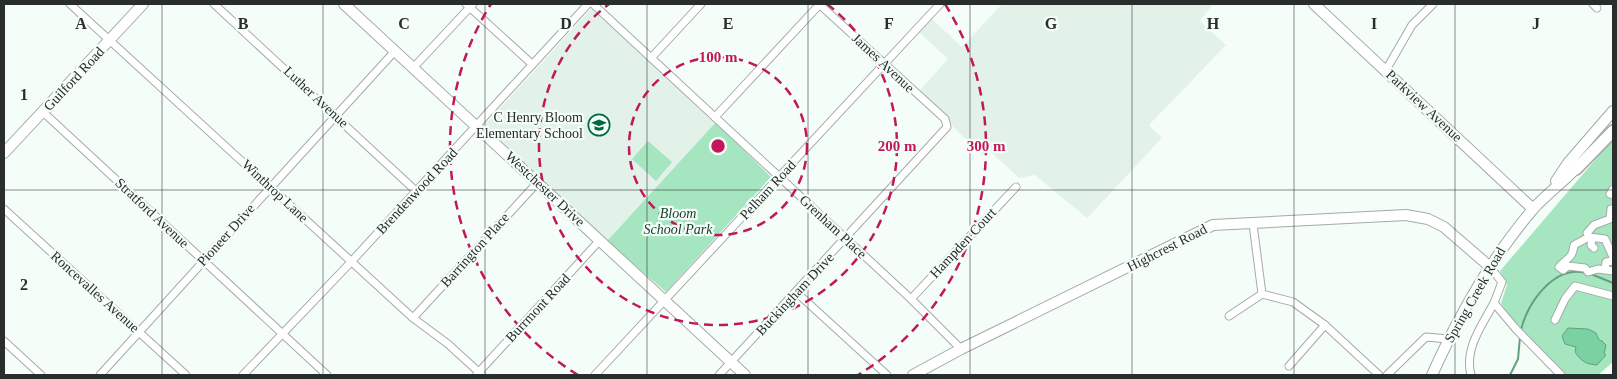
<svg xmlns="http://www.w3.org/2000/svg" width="1617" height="379" font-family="Georgia,serif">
  <rect width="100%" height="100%" fill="#f4fdf8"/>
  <g fill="#e2f2e8">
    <path d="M1002,4H1213L1200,21L1226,45L1149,125L1162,138L1087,218L1035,175L1019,178L989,150L983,155L955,129L939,110L919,91L948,59L919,32L931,18L962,47Z"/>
    <path d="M591,9L716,122L607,241L484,126Z"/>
  </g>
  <g fill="#a5e5c0">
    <path d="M716,122L771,177L666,292L607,241Z"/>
    <path d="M1613,139V362L1598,375H1566L1507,313L1501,303L1507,285L1500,271Z"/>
    <path d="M648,141L672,162L656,181L632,159Z"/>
  </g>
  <path fill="#7bd1a2" stroke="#62a07e" d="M1568,328L1588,329L1596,333L1599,340L1602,341L1606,345L1604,354L1606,355L1597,365C1586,364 1582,362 1575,352L1576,347L1565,344L1562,336Z"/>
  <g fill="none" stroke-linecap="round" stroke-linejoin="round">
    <g stroke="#62a07e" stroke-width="2">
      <path d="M1591,274L1613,283"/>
      <path d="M1521,330C1527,303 1554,265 1586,273"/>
      <path d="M1510,375L1518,359L1520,337"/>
    </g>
    <g stroke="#a3aba6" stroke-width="9">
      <g id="street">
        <path d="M70,4L413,318L448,344L482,375"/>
        <path d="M214,4L416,191"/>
        <path d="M466,4L532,64"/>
        <path d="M593,4L911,299L961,349"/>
        <path d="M1593,4L1597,8"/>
        <path d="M651,58L701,4"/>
        <path d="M413,68L473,4"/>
        <path d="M1386,70L1412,25L1433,4"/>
        <path d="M43,112L327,375"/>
        <path d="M715,117L820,4"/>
        <path d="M1613,189L1610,194L1613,195"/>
        <path d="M4,209L186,375"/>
        <path d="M1613,209H1611L1610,219L1594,225L1587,233L1589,237L1574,245C1572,259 1569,256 1559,267L1563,270L1568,266L1585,268L1588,272L1598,269L1613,271"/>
        <path d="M1253,224L1262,294"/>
        <path d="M1589,237L1605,239L1613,257"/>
        <path d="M1592,239L1591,245L1594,248"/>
        <path d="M1489,266L1502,282L1494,303L1516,329L1561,375"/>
        <path d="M1605,269L1606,262L1613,261"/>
        <path d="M796,292L887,375"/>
        <path d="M1262,294L1293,302L1325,325L1379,375"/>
        <path d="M911,299L1016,187"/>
        <path d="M1229,316L1262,294"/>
        <path d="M413,318L538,182"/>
        <path d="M1555,320L1565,299L1575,286L1613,296"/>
        <path d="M4,341L41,375"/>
        <path d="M1289,366L1325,325"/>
        <path d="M477,374L600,240"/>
        <path d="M100,375L394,52"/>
        <path d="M243,375L351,262L588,4"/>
        <path d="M595,375L940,4"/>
        <path d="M719,375L947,127L945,119L819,4"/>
        <path d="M1387,375L1426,337L1448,339"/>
        <path d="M1471,375C1464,349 1482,325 1494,303"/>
      </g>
    </g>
    <g stroke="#a3aba6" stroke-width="12">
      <g id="secondary">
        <path d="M344,4L745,375"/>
        <path d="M1314,4L1533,209"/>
        <path d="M4,153L143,4"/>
        <path d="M1556,181L1568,163L1613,111"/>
        <path d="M913,375L961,349L1213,225L1406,215L1428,219L1444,227L1489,266"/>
        <path d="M1432,375C1459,315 1491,258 1534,208C1549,192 1567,179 1581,163"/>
      </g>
    </g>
    <g stroke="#a3aba6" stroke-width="14">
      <path id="primary" d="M1576,169L1613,131"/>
    </g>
    <use href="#street" stroke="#fff" stroke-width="7"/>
    <use href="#secondary" stroke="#fff" stroke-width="10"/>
    <use href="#primary" stroke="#fff" stroke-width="11"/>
  </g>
  <path fill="none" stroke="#292d2b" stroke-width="1" stroke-opacity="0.55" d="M162,4V375M323,4V375M485,4V375M647,4V375M808,4V375M970,4V375M1132,4V375M1294,4V375M1455,4V375M4,190H1613"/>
  <g fill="none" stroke="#c2185b" stroke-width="2.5" stroke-dasharray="9 6">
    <circle cx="718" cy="146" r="89"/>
    <path d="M827 4A179 179 0 1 1 609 4"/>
    <path d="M578 375A268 268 0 0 1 491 4M945 4A268 268 0 0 1 858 375"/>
  </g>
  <defs>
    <g id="school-ring" transform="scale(1.125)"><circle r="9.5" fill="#f4fdf8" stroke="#006a42" stroke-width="1.5"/><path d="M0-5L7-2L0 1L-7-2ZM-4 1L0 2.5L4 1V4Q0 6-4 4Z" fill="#006a42"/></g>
  </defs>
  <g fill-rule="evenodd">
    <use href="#school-ring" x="599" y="125"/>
  </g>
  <g text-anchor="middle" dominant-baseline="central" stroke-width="4.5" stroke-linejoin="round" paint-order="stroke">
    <g font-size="14" fill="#292d2b" stroke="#f4fdf8">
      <text transform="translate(883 63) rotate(43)">James Avenue</text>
      <text transform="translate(74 79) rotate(-47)">Guilford Road</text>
      <text transform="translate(316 97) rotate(43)">Luther Avenue</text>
      <text transform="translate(1424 106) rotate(43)">Parkview Avenue</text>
      <text transform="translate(545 189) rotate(43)">Westchester Drive</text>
      <text transform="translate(768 190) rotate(-47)">Pelham Road</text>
      <text transform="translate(275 191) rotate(43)">Winthrop Lane</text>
      <text transform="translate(417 191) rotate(-47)">Brendenwood Road</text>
      <text transform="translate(152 213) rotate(43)">Stratford Avenue</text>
      <text transform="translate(833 227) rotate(43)">Grenham Place</text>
      <text transform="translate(226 235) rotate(-48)">Pioneer Drive</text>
      <text transform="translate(963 243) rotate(-47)">Hampden Court</text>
      <text transform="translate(1167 248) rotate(-27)">Highcrest Road</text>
      <text transform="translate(475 250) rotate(-48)">Barrington Place</text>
      <text transform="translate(95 292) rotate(42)">Roncevalles Avenue</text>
      <text transform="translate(795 294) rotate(-47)">Buckingham Drive</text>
      <text transform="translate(1475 295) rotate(-60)">Spring Creek Road</text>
      <text transform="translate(538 308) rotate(-47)">Burrmont Road</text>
    </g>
    <g font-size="14" fill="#292d2b" stroke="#f4fdf8" text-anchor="end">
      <text x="583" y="117">C Henry Bloom<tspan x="583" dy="16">Elementary School</tspan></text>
    </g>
    <g font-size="14" font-style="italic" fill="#153b28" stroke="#f4fdf8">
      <text x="678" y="213">Bloom<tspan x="678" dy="16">School Park</tspan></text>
    </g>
  </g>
  <g font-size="16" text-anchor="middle" font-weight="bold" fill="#292d2b" stroke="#f4fdf8" stroke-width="4.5" stroke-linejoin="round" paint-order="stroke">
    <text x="81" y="29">A</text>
    <text x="243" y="29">B</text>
    <text x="404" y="29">C</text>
    <text x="566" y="29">D</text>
    <text x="728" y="29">E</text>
    <text x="889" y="29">F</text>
    <text x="1051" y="29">G</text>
    <text x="1213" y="29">H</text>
    <text x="1374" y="29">I</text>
    <text x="1536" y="29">J</text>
    <text x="24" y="100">1</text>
    <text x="24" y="290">2</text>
  </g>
  <circle cx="718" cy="146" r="8" fill="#c2185b" stroke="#f4fdf8" stroke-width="2.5"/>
  <g font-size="15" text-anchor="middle" font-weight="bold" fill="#c2185b" stroke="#f4fdf8" stroke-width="4.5" stroke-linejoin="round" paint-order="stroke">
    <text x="718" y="62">100 m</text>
    <text x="897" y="151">200 m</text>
    <text x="986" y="151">300 m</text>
  </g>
  <rect width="1617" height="379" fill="none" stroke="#292d2b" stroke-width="10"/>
</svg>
